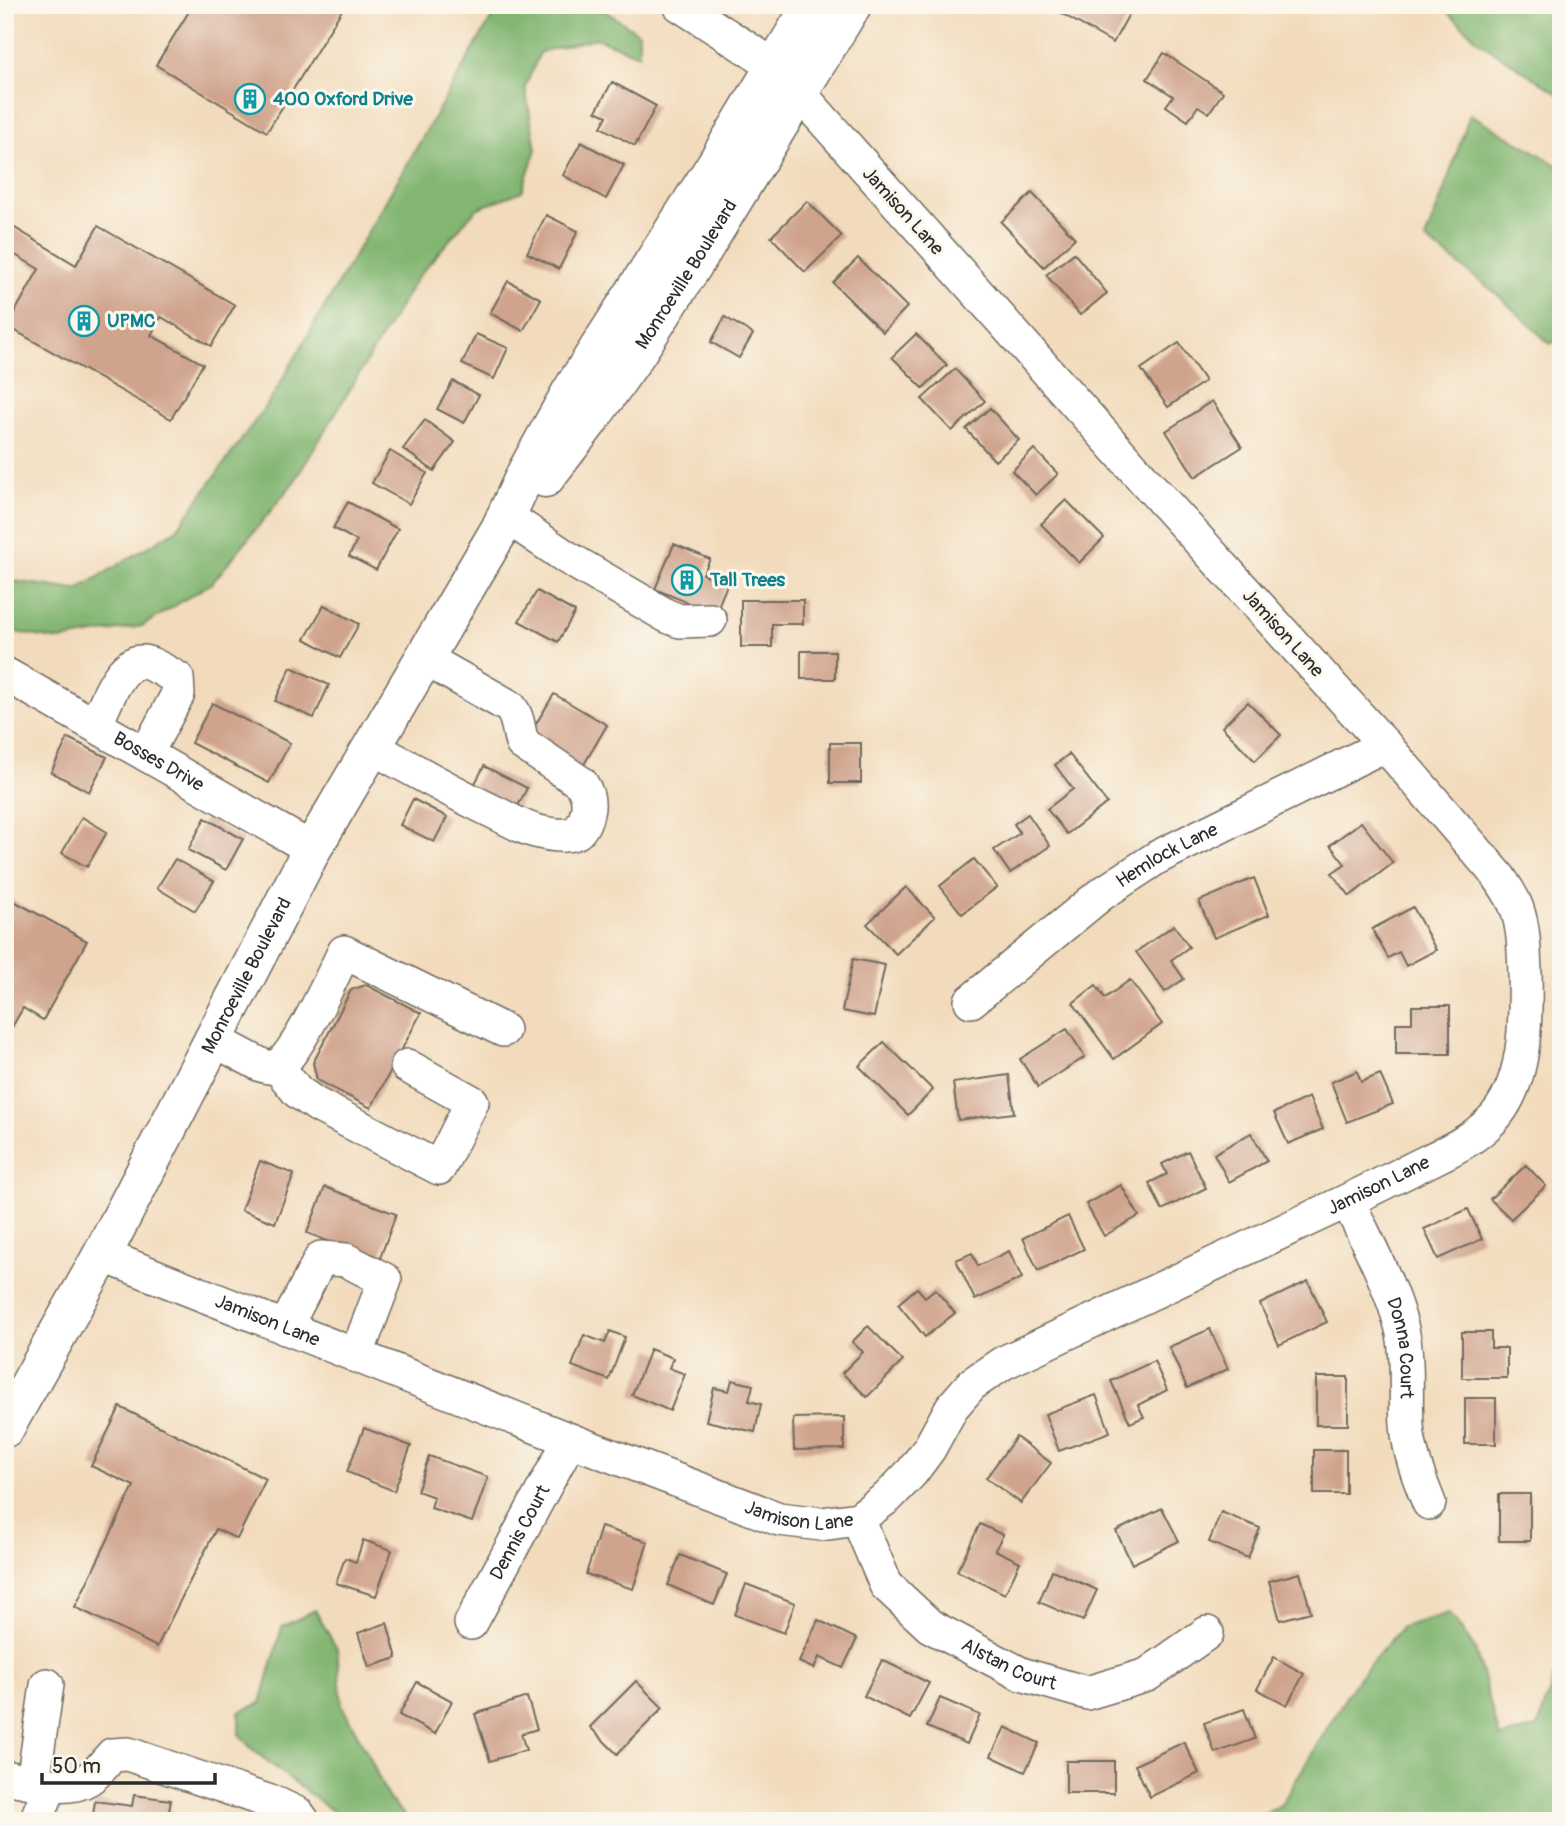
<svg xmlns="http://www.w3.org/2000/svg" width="1566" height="1826" font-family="Pangolin,sans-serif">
  <rect width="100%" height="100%" fill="#fbf7ec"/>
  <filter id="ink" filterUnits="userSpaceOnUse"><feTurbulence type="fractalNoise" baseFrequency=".0143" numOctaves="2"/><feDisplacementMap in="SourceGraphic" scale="14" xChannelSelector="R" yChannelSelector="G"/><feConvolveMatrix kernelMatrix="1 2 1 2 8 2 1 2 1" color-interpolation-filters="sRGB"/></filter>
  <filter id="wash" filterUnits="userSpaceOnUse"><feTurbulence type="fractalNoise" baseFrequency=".00686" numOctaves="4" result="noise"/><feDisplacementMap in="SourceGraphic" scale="28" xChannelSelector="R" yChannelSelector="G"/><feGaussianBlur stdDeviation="1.57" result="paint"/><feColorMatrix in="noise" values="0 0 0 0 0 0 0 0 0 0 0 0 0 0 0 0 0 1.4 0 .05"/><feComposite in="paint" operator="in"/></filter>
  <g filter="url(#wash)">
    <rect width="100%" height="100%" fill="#f2dbbc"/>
    <g fill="#82b671" stroke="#56704e" stroke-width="2">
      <path d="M499,5H595L639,33V55L596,38L540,52L525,87L536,149L522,191L476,209L417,278L294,482L213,582L142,626L59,640L5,630V580L77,590L177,529L273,396Z"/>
      <path d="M1440,5H1561V96L1480,42Z"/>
      <path d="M1470,114L1536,152L1561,168V339L1550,344L1497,294L1425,239L1442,196Z"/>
      <path d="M315,1610L337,1649L342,1706L370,1758L388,1798L410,1821H347L316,1799L253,1750L239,1734V1712L261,1703L282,1627Z"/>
      <path d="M1450,1613L1475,1649L1500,1738L1538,1727L1556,1671L1561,1670V1821H1249L1281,1805L1355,1682L1402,1627Z"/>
    </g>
    <g id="blocks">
      <g fill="#cfa38c">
        <path d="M193,5H345L267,132L156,65Z"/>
        <path d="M1047,5H1134L1113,43Z"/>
        <path d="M1164,53L1223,92L1209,113L1198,106L1188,121L1166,106L1173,96L1147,79Z"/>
        <path d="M612,82L656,106L635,146L601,127L607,116L596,111Z"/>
        <path d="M581,142L624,165L606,199L563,175Z"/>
        <path d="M1032,193L1075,238L1044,267L1001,222Z"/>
        <path d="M807,201L842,236L805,272L771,237Z"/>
        <path d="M546,215L578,231L559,269L527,253Z"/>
        <path d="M10,225L76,265L98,226L235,305L211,346L161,317L151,335L203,364L171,419L7,326L39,269L5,249V233Z"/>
        <path d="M1074,253L1107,293L1080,315L1046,275Z"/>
        <path d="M858,258L907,307L883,332L833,283Z"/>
        <path d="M508,281L541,299L523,331L490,313Z"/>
        <path d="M725,317L753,334L739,358L711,342Z"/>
        <path d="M476,334L508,348L494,379L462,364Z"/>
        <path d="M916,334L947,365L923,388L892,357Z"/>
        <path d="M1179,343L1205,381L1168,407L1141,369Z"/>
        <path d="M955,369L985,401L952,431L922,399Z"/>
        <path d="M453,381L479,395L464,423L437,409Z"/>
        <path d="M1212,401L1242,447L1195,477L1166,431Z"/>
        <path d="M990,408L1019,440L995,461L966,429Z"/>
        <path d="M425,420L455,442L434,471L403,449Z"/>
        <path d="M1034,449L1058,474L1036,495L1012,471Z"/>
        <path d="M390,451L427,473L409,504L372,483Z"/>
        <path d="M1066,500L1104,538L1079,563L1041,524Z"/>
        <path d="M348,502L398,529L376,570L349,556L357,541L333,528Z"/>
        <path d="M674,544L710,559L703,574L727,585L715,614L655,589Z"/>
        <path d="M537,591L575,612L558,642L519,621Z"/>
        <path d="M741,600H803V624H772V647H741Z"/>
        <path d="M324,605L359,624L340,658L305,639Z"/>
        <rect x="801" y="651" width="34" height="28"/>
        <path d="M291,667L329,685L314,718L275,701Z"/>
        <path d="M554,694L607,725L579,773L525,742Z"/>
        <path d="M1248,702L1281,735L1255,761L1222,727Z"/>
        <path d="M212,703L290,743L269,783L191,743Z"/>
        <path d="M68,738L107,757L89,792L51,772Z"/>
        <rect x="830" y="743" width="31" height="40"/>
        <path d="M1069,754L1107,803L1067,834L1047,809L1073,789L1055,765Z"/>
        <path d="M484,766L527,788L513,816L470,793Z"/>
        <path d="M413,799L447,817L434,842L400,825Z"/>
        <path d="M1028,814L1050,846L1010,873L994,850L1020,833L1014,824Z"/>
        <path d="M82,817L107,832L87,867L62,853Z"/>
        <path d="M205,818L243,839L226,870L188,850Z"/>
        <path d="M1361,822L1393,863L1350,896L1332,873L1345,864L1330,845Z"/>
        <path d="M175,859L214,881L195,911L157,888Z"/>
        <path d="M974,859L997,887L962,914L940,886Z"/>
        <path d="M1254,878L1269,915L1214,938L1199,901Z"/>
        <path d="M906,887L935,917L896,954L867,924Z"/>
        <path d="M5,896L87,941L43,1020L23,1008L5,1039Z"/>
        <path d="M1413,907L1436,950L1406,966L1399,952L1388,958L1372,929Z"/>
        <path d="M1174,925L1189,947L1171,960L1184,979L1165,992L1136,952Z"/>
        <path d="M853,959L885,965L874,1017L842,1011Z"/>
        <path d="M1130,980L1162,1024L1114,1059L1073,1003L1096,985L1105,998Z"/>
        <path d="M366,985L421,1013L371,1108L317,1080L313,1063L351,990Z"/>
        <path d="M1412,1006H1450V1054H1396V1023H1412Z"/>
        <path d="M1067,1029L1085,1057L1038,1087L1020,1059Z"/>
        <path d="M884,1042L933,1090L908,1115L859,1066Z"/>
        <path d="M1357,1071L1361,1082L1380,1074L1393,1104L1347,1122L1331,1082Z"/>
        <path d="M1009,1075L1014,1113L958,1120L953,1083Z"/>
        <path d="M1309,1097L1323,1129L1288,1144L1274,1113Z"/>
        <path d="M1251,1133L1267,1161L1229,1182L1214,1154Z"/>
        <path d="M1188,1151L1206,1188L1162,1210L1149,1183L1167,1174L1162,1164Z"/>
        <path d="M260,1161L294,1174L275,1223L241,1210Z"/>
        <path d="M1526,1165L1546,1186L1511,1219L1490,1199Z"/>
        <path d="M1121,1185L1139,1216L1104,1236L1086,1204Z"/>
        <path d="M325,1187L396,1214L379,1261L307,1233Z"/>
        <path d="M1468,1209L1482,1239L1438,1259L1424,1229Z"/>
        <path d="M1068,1216L1084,1249L1038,1271L1023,1238Z"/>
        <path d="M1009,1251L1022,1278L975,1300L956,1260L972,1253L978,1266Z"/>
        <path d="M1308,1281L1327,1322L1279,1345L1260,1304Z"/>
        <path d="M917,1288L925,1297L935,1289L955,1313L925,1337L898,1304Z"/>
        <path d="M868,1326L903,1361L867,1397L842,1373L863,1352L852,1342Z"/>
        <path d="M1210,1329L1228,1369L1187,1388L1169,1347Z"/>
        <path d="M610,1331L625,1337L609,1380L572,1366L584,1335L605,1343Z"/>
        <path d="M1462,1332H1491V1348H1507V1378H1462Z"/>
        <path d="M650,1349L673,1358L669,1368L685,1374L670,1411L632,1395Z"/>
        <path d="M1154,1361L1167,1390L1138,1405L1144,1417L1130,1423L1111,1381Z"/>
        <rect x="1316" y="1377" width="32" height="48"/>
        <path d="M732,1380L753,1385L749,1401L761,1404L755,1432L706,1421L714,1388L729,1391Z"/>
        <path d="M1096,1395L1110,1432L1059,1451L1045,1414Z"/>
        <rect x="1465" y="1398" width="31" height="46"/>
        <path d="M120,1407L266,1479L237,1539L216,1529L157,1647L75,1607L134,1486L91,1466Z"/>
        <path d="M844,1417V1449L794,1450L793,1418Z"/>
        <path d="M364,1428L411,1446L394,1491L347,1472Z"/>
        <path d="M1016,1437L1051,1463L1021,1503L986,1478Z"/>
        <rect x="1314" y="1450" width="32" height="44"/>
        <path d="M429,1456L488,1477L472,1522L431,1508L434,1497L417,1491Z"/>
        <rect x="1499" y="1494" width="31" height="47"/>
        <path d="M1162,1508L1179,1541L1132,1564L1116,1531Z"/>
        <path d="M1221,1512L1260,1528L1248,1558L1209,1542Z"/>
        <path d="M980,1524L1003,1535L995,1550L1020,1562L1005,1594L957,1571Z"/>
        <path d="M601,1527L648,1542L633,1589L586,1574Z"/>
        <path d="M363,1540L392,1550L376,1596L336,1583L345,1558L356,1562Z"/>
        <path d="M680,1555L727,1574L714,1605L668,1585Z"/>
        <path d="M1052,1570L1097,1590L1083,1621L1039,1602Z"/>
        <path d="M1300,1573L1311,1612L1280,1620L1269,1581Z"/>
        <path d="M746,1584L795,1603L784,1633L735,1615Z"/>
        <path d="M818,1620L857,1639L843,1668L819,1657L814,1669L799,1662Z"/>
        <path d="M387,1623L397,1658L369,1667L358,1633Z"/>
        <path d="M1274,1657L1304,1674L1287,1705L1257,1689Z"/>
        <path d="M882,1660L929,1683L910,1719L864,1696Z"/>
        <path d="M636,1681L663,1708L617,1754L590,1727Z"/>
        <path d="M417,1682L452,1701L435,1734L399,1715Z"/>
        <path d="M527,1697L537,1729L521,1734L526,1750L490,1761L475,1714Z"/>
        <path d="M940,1698L980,1715L967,1744L927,1727Z"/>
        <path d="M1244,1709L1255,1739L1215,1753L1204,1723Z"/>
        <path d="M1005,1727L1039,1743L1025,1772L991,1756Z"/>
        <path d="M1184,1742L1199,1773L1150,1797L1135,1765Z"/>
        <rect x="1066" y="1761" width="48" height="32"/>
        <path d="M134,1795L171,1800L169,1811L223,1819V1821H92L95,1801L132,1806Z"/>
      </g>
    </g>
  </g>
  <g filter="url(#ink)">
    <use href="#blocks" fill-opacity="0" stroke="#71695e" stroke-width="2"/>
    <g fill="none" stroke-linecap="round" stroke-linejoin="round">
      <g stroke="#71695e" stroke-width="36">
        <g id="minor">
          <path d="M509,518L566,557L667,616L680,621L710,620"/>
          <path id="s1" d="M5,674L312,849"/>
          <path d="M96,725C103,708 120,660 142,662C154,663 167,673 177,678L178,694L146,754"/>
          <path d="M372,747C413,770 454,793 496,813C508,819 521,827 535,831C546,834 566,838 577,832C582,828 586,819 587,813C590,802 587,792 581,783L522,743C518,730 519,718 510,707L424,658"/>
          <path id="s2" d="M971,1001L1100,895L1158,857L1385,745"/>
          <path d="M214,1040L261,1065C266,1067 272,1068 277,1066C295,1059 334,973 344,952L503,1030"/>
          <path d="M277,1066L298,1092L317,1105L439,1168L472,1102L407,1066"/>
          <path id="s3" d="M1348,1201C1367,1242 1391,1285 1402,1329C1409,1360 1405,1394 1407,1425C1409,1453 1419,1478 1429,1503"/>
          <path id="s4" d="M102,1255L570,1440L779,1519L821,1524L858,1519L888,1497L912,1472L929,1449L952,1407L972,1384L1003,1363C1112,1311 1221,1260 1330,1209C1359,1195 1388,1181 1416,1167C1442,1154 1469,1143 1489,1123C1527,1087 1526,1020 1525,972C1524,951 1524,929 1517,909C1513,897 1506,888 1499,877L1385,745L1163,501L776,67L680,5"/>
          <path d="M285,1328L321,1258L346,1260L385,1280L356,1356"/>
          <path id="s5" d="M858,1519L886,1585L930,1626L1021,1674L1087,1693L1147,1675L1207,1633"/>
          <path id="s6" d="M471,1623L570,1440"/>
          <path d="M5,1777C29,1781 66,1793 88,1779C97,1774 105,1763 112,1755L128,1754L279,1805L298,1814L303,1821"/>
          <path d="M33,1782L47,1685"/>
          <path d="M36,1821L50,1786"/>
        </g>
      </g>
      <g stroke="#71695e" stroke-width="41">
        <g id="major">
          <path id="s7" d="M545,478L588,422L634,357L699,256L852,5"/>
          <path id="s8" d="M5,1428L102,1255L312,849L500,529L527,471L571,392L713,169L812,5"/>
        </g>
      </g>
      <use href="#minor" stroke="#fff" stroke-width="33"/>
      <use href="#major" stroke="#fff" stroke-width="38"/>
    </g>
  </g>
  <defs>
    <g id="building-ring" transform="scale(1.575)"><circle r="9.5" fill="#fbf7ec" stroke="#0f9aa8" stroke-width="1.5"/><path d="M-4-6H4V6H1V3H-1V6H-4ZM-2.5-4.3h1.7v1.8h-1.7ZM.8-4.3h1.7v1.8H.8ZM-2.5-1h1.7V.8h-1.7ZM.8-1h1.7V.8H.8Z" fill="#0f9aa8"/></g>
  </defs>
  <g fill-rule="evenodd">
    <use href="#building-ring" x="250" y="99"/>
    <use href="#building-ring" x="84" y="321"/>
    <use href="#building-ring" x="687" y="580"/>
  </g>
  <g text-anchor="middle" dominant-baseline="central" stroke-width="6" stroke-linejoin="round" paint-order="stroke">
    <g font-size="19" font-weight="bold" fill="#0d838f" stroke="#fbf7ec" text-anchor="start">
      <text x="273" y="99">400 Oxford Drive</text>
      <text x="107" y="321">UPMC</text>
      <text x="710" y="580">Tall Trees</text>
    </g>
    <g font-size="19" fill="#2b2b2b" stroke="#fbf7ec">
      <text transform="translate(903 211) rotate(48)">Jamison Lane</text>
      <text stroke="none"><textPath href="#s7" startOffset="248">Monroeville Boulevard</textPath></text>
      <text transform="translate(1283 633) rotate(48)">Jamison Lane</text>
      <text stroke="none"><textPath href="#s1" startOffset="177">Bosses Drive</textPath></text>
      <text stroke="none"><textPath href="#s2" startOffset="245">Hemlock Lane</textPath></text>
      <text stroke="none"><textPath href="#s8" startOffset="513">Monroeville Boulevard</textPath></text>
      <text stroke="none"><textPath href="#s4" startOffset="1438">Jamison Lane</textPath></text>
      <text stroke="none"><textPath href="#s4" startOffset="178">Jamison Lane</textPath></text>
      <text stroke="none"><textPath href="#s3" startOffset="158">Donna Court</textPath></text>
      <text stroke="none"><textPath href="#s4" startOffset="746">Jamison Lane</textPath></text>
      <text stroke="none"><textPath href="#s6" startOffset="103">Dennis Court</textPath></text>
      <text stroke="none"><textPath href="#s5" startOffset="220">Alstan Court</textPath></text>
    </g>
  </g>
  <rect width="1566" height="1826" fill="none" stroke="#fbf7ec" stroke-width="28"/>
  <path d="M42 1773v10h173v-10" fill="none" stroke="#2b2b2b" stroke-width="3.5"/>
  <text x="52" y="1773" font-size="21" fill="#2b2b2b" stroke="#fbf7ec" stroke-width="5" paint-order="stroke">50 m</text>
</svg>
